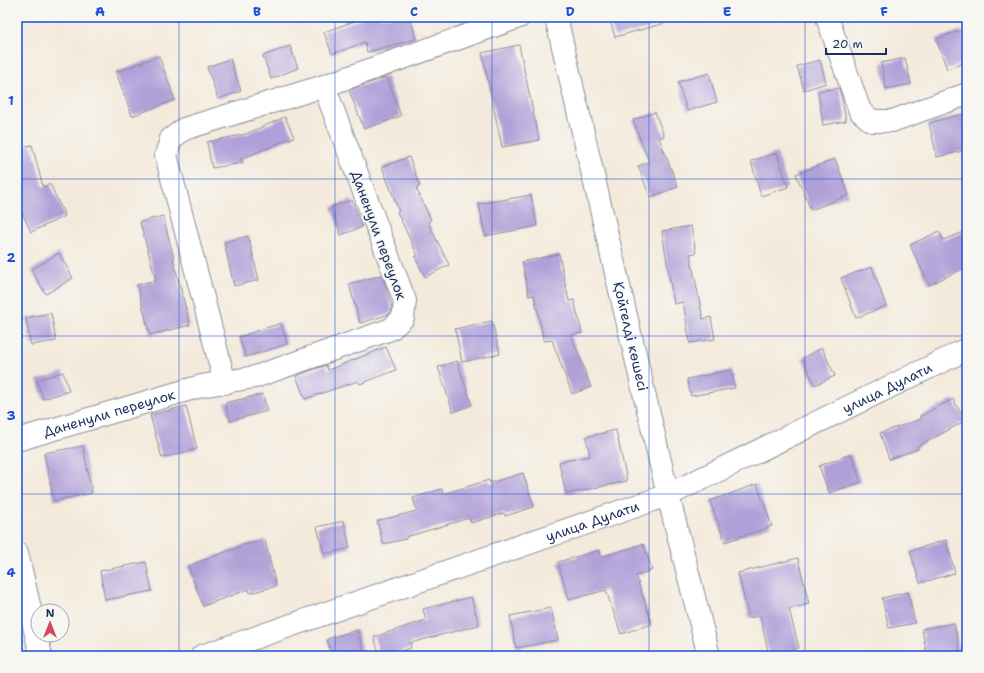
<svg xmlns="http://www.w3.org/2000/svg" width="984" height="673" font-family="'Shantell Sans',sans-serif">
  <rect width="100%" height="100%" fill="#f6f6f2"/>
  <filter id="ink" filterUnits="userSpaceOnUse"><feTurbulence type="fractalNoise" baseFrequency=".025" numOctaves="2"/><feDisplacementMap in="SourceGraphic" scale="8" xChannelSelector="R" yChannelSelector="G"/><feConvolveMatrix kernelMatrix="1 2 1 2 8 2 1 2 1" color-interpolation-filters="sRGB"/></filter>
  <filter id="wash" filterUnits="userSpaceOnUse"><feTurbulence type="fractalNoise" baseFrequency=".012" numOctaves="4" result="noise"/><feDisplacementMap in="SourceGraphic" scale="16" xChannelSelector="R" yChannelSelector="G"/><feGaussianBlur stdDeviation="0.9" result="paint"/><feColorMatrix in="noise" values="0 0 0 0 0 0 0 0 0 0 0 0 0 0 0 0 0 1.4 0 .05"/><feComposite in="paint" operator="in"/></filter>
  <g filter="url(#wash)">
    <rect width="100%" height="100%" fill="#f4eadb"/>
    <g id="blocks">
      <g fill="#b0a0d8">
        <path d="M366,17H410L416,39L367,52L365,42L332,54L324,32Z"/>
        <path d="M609,17H668L669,22L615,37Z"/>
        <path d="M961,30L967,47V62L947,69L936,39Z"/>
        <path d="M519,45L539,140L502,147L482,53Z"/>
        <path d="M290,46L298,68L271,79L263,56Z"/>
        <path d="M159,56L175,100L132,116L116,72Z"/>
        <path d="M905,58L911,84L886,89L881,63Z"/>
        <path d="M230,59L241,91L218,99L207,67Z"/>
        <path d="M820,60L826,83L804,90L797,66Z"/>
        <path d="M709,73L717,102L687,111L678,82Z"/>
        <path d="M387,77L401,116L364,129L349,90Z"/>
        <path d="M839,88L842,99L846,121L823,125L818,91Z"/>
        <path d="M655,112L664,136L659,138L678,187L650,197L638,166L649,162L633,120Z"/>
        <path d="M967,113V150L937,157L929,123Z"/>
        <path d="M285,117L294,137L241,159L242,163L212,168L207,142L246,134Z"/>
        <path d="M32,145L43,187L50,184L65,216L31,232L17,202V148Z"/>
        <path d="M777,153L788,187L761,196L751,161Z"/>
        <path d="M409,157L420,186L416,188L431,220L428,222L449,265L425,277L415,257L418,256L397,212L399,211L382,167Z"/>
        <path d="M835,159L849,195L811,210L796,174Z"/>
        <path d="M531,195L537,226L485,236L479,204Z"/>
        <path d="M352,200L362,227L341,235L331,207Z"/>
        <path d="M163,216L174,259H173L190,325L150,335L137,285L156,280L140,222Z"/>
        <path d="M691,226L696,253L690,254L703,319L711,317L715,339L690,343L683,302L674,304L668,269L662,231Z"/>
        <path d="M939,231L943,240L967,231V267L929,285L910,245Z"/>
        <path d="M248,236L259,280L234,286L224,242Z"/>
        <path d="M59,253L73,278L46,294L31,270Z"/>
        <path d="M559,254L569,301L574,300L582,333L571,335L591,387L572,394L552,340L544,341L534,295L529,296L522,262Z"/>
        <path d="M872,267L886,306L856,318L841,278Z"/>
        <path d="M382,275L392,307L391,312L387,315L360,323L349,284Z"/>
        <path d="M51,313L56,341L31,345L26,318Z"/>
        <path d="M492,321L500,354L462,362L455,329Z"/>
        <path d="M281,323L287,344L246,357L239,337Z"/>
        <path d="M386,347L396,370L360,384L358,381L305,399L296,376L326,365L328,370Z"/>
        <path d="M822,348L835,376L815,385L802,358Z"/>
        <path d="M457,361L472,405L453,412L438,367Z"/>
        <path d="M731,370L735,388L691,396L687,379Z"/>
        <path d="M63,372L69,391L43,399L37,380Z"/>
        <path d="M263,394L267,411L230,421L225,403Z"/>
        <path d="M953,399L965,421L917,447L918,449L889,459L880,433L921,419L920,416Z"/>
        <path d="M186,406L197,449L162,458L150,415Z"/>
        <path d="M616,430L627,481L566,494L559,462L590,456L586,437Z"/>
        <path d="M83,446L92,493L54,501L44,453Z"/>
        <path d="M851,454L861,482L829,493L819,466Z"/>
        <path d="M523,473L534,507L505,516L504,513L471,523L469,518L406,537V539L383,544L377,521L417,511L413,498L442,489L443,494L489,480L490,483Z"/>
        <path d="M757,484L772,526L725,542L710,501Z"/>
        <path d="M344,521L350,548L324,554L317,527Z"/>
        <path d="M265,540L276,586L250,593L249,589L203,606L188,566L239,547V546Z"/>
        <path d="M946,540L955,573L920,583L910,551Z"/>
        <path d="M643,544L652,570L636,576L652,624L621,634L606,590L569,600L558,562L600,550L601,557Z"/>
        <path d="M798,558L809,604L789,609L799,648L769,655L760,616L749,618L738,573Z"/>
        <path d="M146,562L152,591L105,600L100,571Z"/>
        <path d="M908,592L915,623L889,628L882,598Z"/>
        <path d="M471,597L479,625L410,643L411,648L388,656H380L374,637L426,620L423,609Z"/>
        <path d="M551,608L558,640L516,648L510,616Z"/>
        <path d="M954,623L961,656H927L922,629Z"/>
        <path d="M357,630L364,653L353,656H332L327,639Z"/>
      </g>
    </g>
  </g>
  <g filter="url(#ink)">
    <use href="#blocks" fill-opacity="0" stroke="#888c9c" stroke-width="1"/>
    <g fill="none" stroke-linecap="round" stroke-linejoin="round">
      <g stroke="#888c9c" stroke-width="24">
        <g id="minor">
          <path id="s1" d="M556,17L668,495L709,656"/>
          <path d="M827,17L860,111L872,121H892L967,94"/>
          <path d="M225,383L166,155L171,139L184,129L324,86L519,17"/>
          <path id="s2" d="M17,440L201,386L255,377L391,329L403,318L405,301L324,86"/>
          <path d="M17,553L41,656"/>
          <path id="s3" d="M202,656L668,495L967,349"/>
        </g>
      </g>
      <use href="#minor" stroke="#fff" stroke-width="22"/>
    </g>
  </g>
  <path fill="none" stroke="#1d4ed8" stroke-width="1" stroke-opacity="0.55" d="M179,17V656M335,17V656M492,17V656M649,17V656M805,17V656M17,179H967M17,336H967M17,494H967"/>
  <g text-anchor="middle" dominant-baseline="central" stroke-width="4" stroke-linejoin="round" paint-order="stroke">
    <g font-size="14" fill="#1b2f5e" stroke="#f6f6f2">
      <text transform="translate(379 235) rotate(70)">Даненули переулок</text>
      <text stroke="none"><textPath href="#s1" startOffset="328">Қойгелді көшесі</textPath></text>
      <text stroke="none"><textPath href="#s3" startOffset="737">улица Дулати</textPath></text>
      <text stroke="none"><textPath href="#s2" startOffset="96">Даненули переулок</textPath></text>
      <text stroke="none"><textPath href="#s3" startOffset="413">улица Дулати</textPath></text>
    </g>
  </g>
  <rect width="984" height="673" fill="none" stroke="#f6f6f2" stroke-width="44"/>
  <g transform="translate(50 623)"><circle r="19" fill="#f6f6f2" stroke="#9ea6b7"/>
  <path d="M0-3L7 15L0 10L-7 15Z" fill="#d1495b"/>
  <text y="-6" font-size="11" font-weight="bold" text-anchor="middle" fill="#1b2f5e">N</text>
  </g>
  <path d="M826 48v6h60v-6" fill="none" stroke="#1b2f5e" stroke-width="2"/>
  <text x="832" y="48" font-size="12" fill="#1b2f5e" stroke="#f6f6f2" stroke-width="3" paint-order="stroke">20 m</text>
  <rect x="22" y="22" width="940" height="629" fill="none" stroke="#1d4ed8" stroke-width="1.5"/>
  <g font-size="13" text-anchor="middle" font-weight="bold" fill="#1d4ed8">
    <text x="100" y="16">A</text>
    <text x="257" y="16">B</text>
    <text x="414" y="16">C</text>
    <text x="570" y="16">D</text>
    <text x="727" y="16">E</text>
    <text x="884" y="16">F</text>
    <text x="11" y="105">1</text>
    <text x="11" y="262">2</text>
    <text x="11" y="420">3</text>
    <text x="11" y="577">4</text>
  </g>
</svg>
